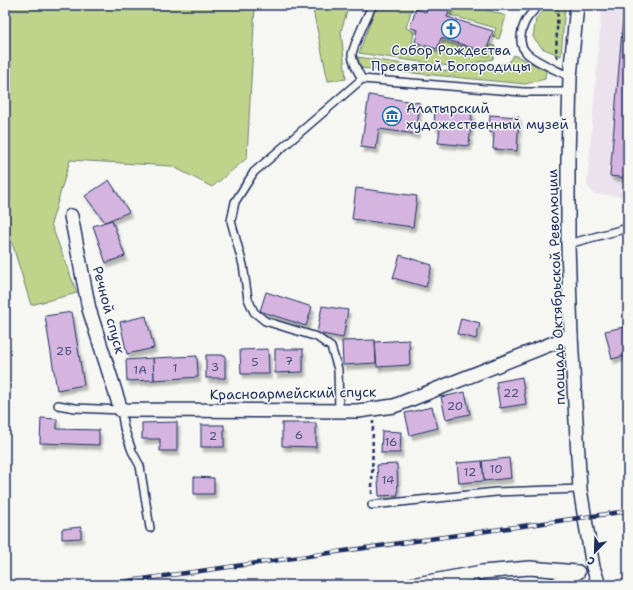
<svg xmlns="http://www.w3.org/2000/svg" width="633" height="590" font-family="'Shantell Sans',sans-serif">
  <defs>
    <filter id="shadow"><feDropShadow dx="2.5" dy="4.5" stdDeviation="1" flood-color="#0004"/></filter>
  </defs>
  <rect width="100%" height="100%" fill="#f6f6f2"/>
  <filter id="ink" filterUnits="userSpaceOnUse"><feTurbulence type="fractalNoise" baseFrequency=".025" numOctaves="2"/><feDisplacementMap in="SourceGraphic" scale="8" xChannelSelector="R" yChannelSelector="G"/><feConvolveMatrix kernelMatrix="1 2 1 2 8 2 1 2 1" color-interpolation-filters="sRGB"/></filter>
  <g filter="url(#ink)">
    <path fill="#ece2ed" d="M602,5H628V197L594,194L587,185Z"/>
    <g fill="#bfd48a" stroke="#6d8274">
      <path d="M5,5H255L247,158L212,187L172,166L70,160L51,224L77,293L31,305L5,220Z"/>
      <path d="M312,5H349L341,31L346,79L328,81Z"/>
      <path d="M382,5H413L406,28L414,32L412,44L439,52L443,41L487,54L490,45L495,46L493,59L455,67L359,53L374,12Z"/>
      <path d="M453,5H472L506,16L499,39L493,37L496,28L450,15Z"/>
      <path d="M550,5H565L561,56L542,48L533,37L536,19L547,7Z"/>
      <path d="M514,55L546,70L545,79L525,84L361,68L358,57L455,72L508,63Z"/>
    </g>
    <g fill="#d5b4e0" stroke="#1b2f5e" filter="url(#shadow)">
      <path d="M428,5L451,6L447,17L493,31L486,52L441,38L437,49L415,42L418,30L410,28L416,9L426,12Z"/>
      <path d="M624,5H628V178L610,176Z"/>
      <path d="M369,95L420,103L416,134L379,129L376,149L361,147Z"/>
      <path d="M435,108L472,111L469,146L438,143L440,128L434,127Z"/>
      <path d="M490,115L519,117L517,151L493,149L494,133L489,132Z"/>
      <path d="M109,180L129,212L105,222L85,196Z"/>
      <path d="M356,188L417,196L413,227L352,219Z"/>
      <path d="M112,220L125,256L106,263L93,226Z"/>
      <path d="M400,255L432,265L426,287L393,278Z"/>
      <path d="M266,292L312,307L306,326L260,311Z"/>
      <path d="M322,306L348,310L343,338L317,333Z"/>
      <path d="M72,312L84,385L57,390L45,316Z"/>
      <path d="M146,316L154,348L127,354L120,322Z"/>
      <path d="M461,318L480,323L476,339L457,334Z"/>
      <path d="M628,326V355L612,359L605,331Z"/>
      <path d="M375,340L376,363L343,365L342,341Z"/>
      <path d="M409,340L410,365L377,367L375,342Z"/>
      <path d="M268,349L269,374H241L240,350Z"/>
      <path d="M275,349H303V372L275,373Z"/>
      <rect x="206" y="355" width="19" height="23"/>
      <path d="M197,356L198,377L154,380L153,358Z"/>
      <path d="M153,358L154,380L127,381L126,360Z"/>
      <path d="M522,377L526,404L500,408L496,382Z"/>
      <path d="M465,392L470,414L446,419L441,397Z"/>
      <path d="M432,407L438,428L410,435L405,413Z"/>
      <path d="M41,418L57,419V429L99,430V445L40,443Z"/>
      <path d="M177,422V451H160V439H142V423Z"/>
      <path d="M282,423H316V447L282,446Z"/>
      <rect x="201" y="425" width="23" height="22"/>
      <path d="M382,431L401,432L400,453H381Z"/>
      <path d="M509,458L511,478L484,481L482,461Z"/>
      <path d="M482,461L484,481L459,483L457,463Z"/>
      <path d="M397,464L398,495L379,496L377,465Z"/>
      <path d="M194,477L214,478V494H194Z"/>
      <path d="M81,527V538L62,539V529Z"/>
      <path d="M477,580L507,585H476Z"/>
    </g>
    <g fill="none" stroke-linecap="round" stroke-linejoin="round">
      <g stroke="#1b2f5e" stroke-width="10">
        <g id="lane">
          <path d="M539,5C536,9 532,12 529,16C522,25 517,42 525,51C531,60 559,71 570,77"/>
          <path d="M362,79C358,72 353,64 352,55C352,49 369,11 373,5"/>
          <path d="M568,244L628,228"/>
          <path d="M58,405L75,408L121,410L124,428L132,451L140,466L150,528"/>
          <path d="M339,411L338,369L331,347L317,337L265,321L254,312L248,299L243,265L231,221L235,202L254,172L362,79L523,92H569"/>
          <path d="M372,505L496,492L580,489"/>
        </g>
      </g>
      <g stroke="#1b2f5e" stroke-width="16">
        <g id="street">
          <path d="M577,5L570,77L568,159V244L571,336L580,489L593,567L599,585"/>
          <path d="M71,216L89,309L121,410L358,411L394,406L571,336"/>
          <path d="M411,585L482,572L530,568L577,572"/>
          <path d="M555,585L578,572"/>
        </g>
      </g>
      <g stroke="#1b2f5e" stroke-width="2.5" stroke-dasharray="4 3" stroke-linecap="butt">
        <path d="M558,58L556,55L558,5"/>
        <path d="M372,494L373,421"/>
      </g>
      <use href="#lane" stroke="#f6f6f2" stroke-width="7"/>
      <use href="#street" stroke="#f6f6f2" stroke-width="13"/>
      <g stroke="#1b2f5e" stroke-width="4.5">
        <path id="rail" d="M100,585L565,520L628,511"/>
      </g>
      <use href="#rail" stroke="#f6f6f2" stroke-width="3" stroke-dasharray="9" stroke-linecap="butt"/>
    </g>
  </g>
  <defs>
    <g id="church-ring" transform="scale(1)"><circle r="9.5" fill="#f6f6f2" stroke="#1f6fb2" stroke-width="1.5"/><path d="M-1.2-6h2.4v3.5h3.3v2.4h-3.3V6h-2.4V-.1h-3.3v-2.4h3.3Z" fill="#1f6fb2"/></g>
    <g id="museum-ring" transform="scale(1)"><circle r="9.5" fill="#f6f6f2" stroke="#1f6fb2" stroke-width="1.5"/><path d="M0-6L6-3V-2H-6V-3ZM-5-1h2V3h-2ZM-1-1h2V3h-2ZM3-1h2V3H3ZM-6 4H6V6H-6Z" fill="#1f6fb2"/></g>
  </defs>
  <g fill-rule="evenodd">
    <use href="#church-ring" x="451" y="29"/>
    <use href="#museum-ring" x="392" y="116"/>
  </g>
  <g text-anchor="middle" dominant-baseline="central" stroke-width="3" stroke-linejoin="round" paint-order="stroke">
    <g font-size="12" fill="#4a507e">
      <text x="64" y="351">2Б</text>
      <text x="289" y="361">7</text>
      <text x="255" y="362">5</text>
      <text x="215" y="367">3</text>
      <text x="175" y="368">1</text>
      <text x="140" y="370">1А</text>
      <text x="511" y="393">22</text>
      <text x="455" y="406">20</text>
      <text x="299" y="435">6</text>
      <text x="213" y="436">2</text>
      <text x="391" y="442">16</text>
      <text x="496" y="469">10</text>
      <text x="470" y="472">12</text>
      <text x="388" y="480">14</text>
    </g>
    <g font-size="14" fill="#1b2f5e" stroke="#f6f6f2">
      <text x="451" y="50">Собор Рождества<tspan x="451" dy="16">Пресвятой Богородицы</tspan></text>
      <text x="406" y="108" text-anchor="start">Алатырский<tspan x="406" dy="16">художественный музей</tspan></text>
    </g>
    <g font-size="14" fill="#1b2f5e" stroke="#f6f6f2">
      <text transform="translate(556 287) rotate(-92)">площадь Октябрьской Революции</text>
      <text transform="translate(109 310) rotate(75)">Речной спуск</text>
      <text transform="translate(293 393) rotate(-1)">Красноармейский спуск</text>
    </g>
  </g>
  <rect width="633" height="590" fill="none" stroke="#f6f6f2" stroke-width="20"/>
  <rect x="10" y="10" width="613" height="570" fill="none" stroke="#1b2f5e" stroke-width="1.5" filter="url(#ink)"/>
  <g transform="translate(595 552) rotate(203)" stroke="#f6f6f2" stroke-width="3" paint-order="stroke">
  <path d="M0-3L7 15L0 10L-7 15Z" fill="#1b2f5e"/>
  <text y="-6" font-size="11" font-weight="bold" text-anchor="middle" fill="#1b2f5e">С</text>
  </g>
</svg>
